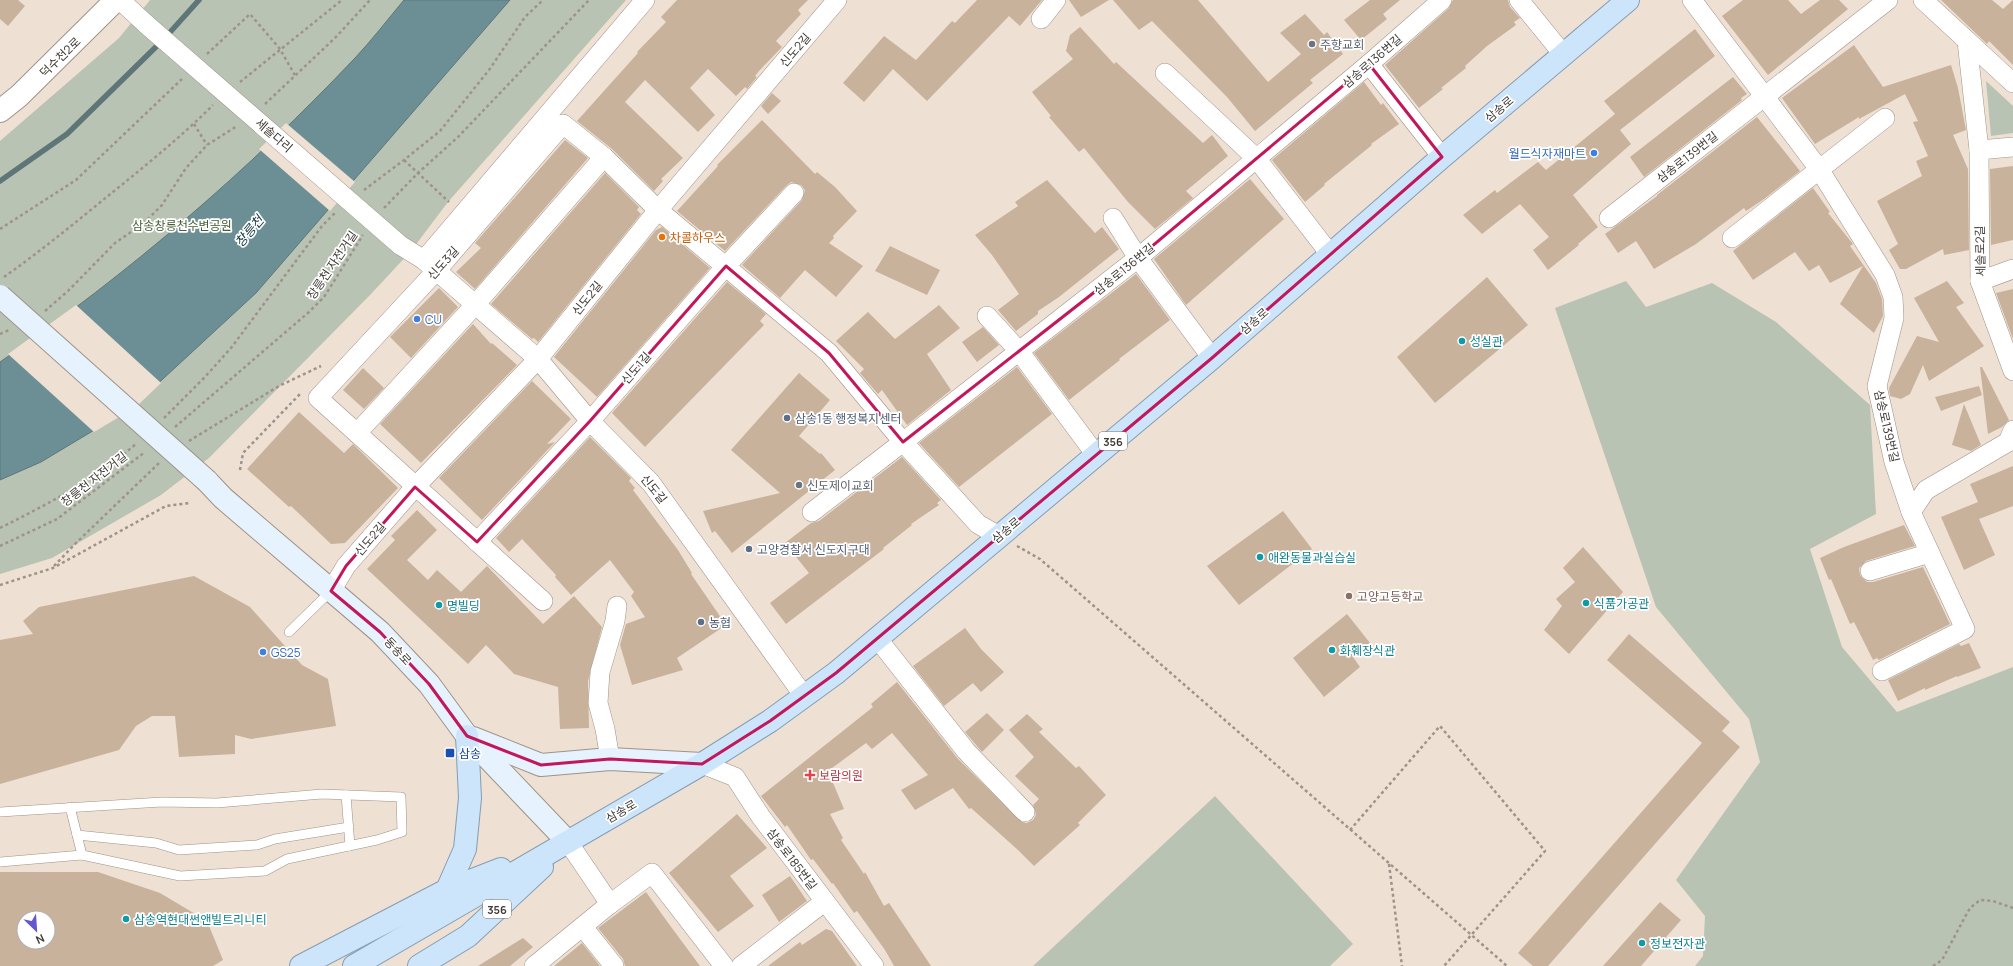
<svg xmlns="http://www.w3.org/2000/svg" width="2013" height="966" font-family="Manrope,'Noto Sans KR',sans-serif">
  <rect width="100%" height="100%" fill="#eee0d3"/>
  <g fill="#b9c3b3">
    <path d="M150,0H626L448,202L411,251L371,294L209,458L161,495L52,558L0,574V141L119,38Z"/>
    <path d="M1986,81L2013,106V133L1991,136Z"/>
    <path d="M1626,281L1646,307L1712,283L1776,322L1870,405L1876,514L1810,549L1842,647L1897,712L2013,667V966H1695L1703,956L1705,916L1676,880L1760,762L1749,719L1656,607L1555,308Z"/>
    <path d="M1215,796L1353,944L1330,966H1033Z"/>
  </g>
  <path fill="#6c8f95" stroke="#5e7678" d="M404,0H510L256,293L151,390L106,423L41,462L0,480V362C128,274 248,171 355,58C372,40 388,19 404,0Z"/>
  <g fill="#eee0d3">
    <path d="M286,123L355,182L330,211L259,149Z"/>
    <path d="M76,305L161,383L136,407L94,432L8,354Z"/>
  </g>
  <g fill="none" stroke-linecap="round" stroke-linejoin="round">
    <path stroke="#5e7678" stroke-width="5.5" d="M0,181L67,134L164,39L199,0"/>
  </g>
  <g fill="#c9b29c" fill-rule="evenodd">
    <path d="M0,0H18L25,6L8,26L0,19Z"/>
    <path d="M677,0H808L798,10L801,14L776,41L782,47L759,71L755,76L757,77L747,89L745,87L736,96L708,69L690,88L715,115L698,132L645,80L625,102L683,158L661,179L663,181L654,191L612,149L577,121L638,53L637,52L666,22L661,17Z"/>
    <path d="M977,0H1042L1020,26L1009,16L927,101L893,69L864,102L843,83L884,36L916,60L952,21L955,23Z"/>
    <path d="M1069,0H1109L1081,17Z"/>
    <path d="M1113,0H1198L1268,82L1301,54L1280,33L1305,14L1324,35L1327,32L1343,54L1310,80L1313,83L1255,131L1227,97L1152,21L1139,30Z"/>
    <path d="M1370,0H1400L1383,14L1387,19L1361,40L1344,20Z"/>
    <path d="M1453,0H1508L1510,7L1520,18L1514,22L1516,25L1487,46L1465,66L1466,68L1441,88L1443,89L1419,108L1385,65L1449,8Z"/>
    <path d="M1743,0H1788L1801,14L1820,0H1839L1848,9L1768,75L1722,16Z"/>
    <path d="M1941,0H1992L2003,9L2013,0V65L1989,41L1987,44Z"/>
    <path d="M1080,27L1114,64L1116,62L1203,143L1212,135L1228,156L1186,191L1193,198L1155,229L1128,202L1084,148L1079,152L1049,117L1051,116L1032,92L1073,59L1066,51L1070,35Z"/>
    <path d="M1695,29L1715,56L1620,130L1631,144L1573,195L1598,227L1578,244L1579,245L1548,270L1533,250L1549,237L1520,204L1482,234L1463,215L1495,190L1497,193L1538,162L1546,170L1615,114L1604,101Z"/>
    <path d="M1854,45L1883,87L1951,65L1958,88L1966,130L1953,135L1968,169L1969,250L1944,255L1943,249L1906,269H1900L1889,250L1898,244L1877,201L1922,176L1916,161L1928,156L1913,122L1918,121L1905,94L1859,119V117L1815,144L1782,98Z"/>
    <path d="M1733,77L1747,94L1741,98L1742,100L1644,177L1630,157Z"/>
    <path d="M1364,82L1381,105L1383,103L1399,124L1371,144L1372,145L1324,184L1325,185L1305,202L1272,160Z"/>
    <path d="M772,93L781,101L768,114L761,106Z"/>
    <path d="M1757,117L1800,171L1764,199L1746,211L1744,208L1696,244L1654,269L1636,241L1618,253L1605,234L1657,196V195Z"/>
    <path d="M762,120L815,174L817,172L835,187L857,211L833,236L834,238L829,243L863,266L836,297L805,270L780,298L742,265L802,200L805,190L801,185L791,182L786,186L725,251L677,211L718,166L717,165Z"/>
    <path d="M565,140L588,158L475,289L456,272L481,248L475,243Z"/>
    <path d="M2013,166V240L1991,245L1990,169Z"/>
    <path d="M605,173L639,207L637,210L641,214L538,342L534,338L532,339L491,304Z"/>
    <path d="M1250,179L1284,219L1186,305L1154,259Z"/>
    <path d="M1047,180L1095,233L1102,227L1119,249L1059,297L1038,311V314L1016,331L998,310L1019,294L992,255L975,235L1018,206L1015,202Z"/>
    <path d="M1813,188L1830,212L1828,213L1853,244L1850,246L1876,283L1882,299L1883,316L1874,333L1840,304L1863,266L1830,283L1819,265L1809,271L1795,252L1753,280L1733,251Z"/>
    <path d="M662,227L710,268L597,397L554,357L656,230Z"/>
    <path d="M890,246L940,270L927,295L875,271Z"/>
    <path d="M1136,274L1170,320L1119,359L1120,360L1069,400L1034,353Z"/>
    <path d="M1487,277L1528,325L1435,403L1397,357Z"/>
    <path d="M1947,281L1964,303L1956,307L1984,346L1929,381L1923,365L1910,394L1901,399L1890,396L1889,388L1917,336L1939,342L1914,298Z"/>
    <path d="M727,282L766,314L760,321L764,325L645,447L612,413Z"/>
    <path d="M439,288L458,307L411,358L390,337Z"/>
    <path d="M2013,289V339L1996,293Z"/>
    <path d="M939,305L960,328L927,354L951,390L907,425L882,390L878,394L860,373L864,369L836,341L868,312L895,339Z"/>
    <path d="M473,324L491,344L492,343L517,365L421,463L380,424Z"/>
    <path d="M983,327L999,345L977,362L962,342Z"/>
    <path d="M1017,367L1052,414L959,487L919,443Z"/>
    <path d="M1980,367H1982L2009,420L2002,427L1988,434Z"/>
    <path d="M363,368L384,388L364,409L343,390Z"/>
    <path d="M799,373L830,400L799,436L820,454L821,453L835,470L732,553L715,531L712,533L703,511L780,493L731,450Z"/>
    <path d="M532,381L571,419L547,444L555,442L482,520L439,478Z"/>
    <path d="M1979,386L1982,395L1941,411L1935,397Z"/>
    <path d="M1964,404L1981,445L1971,451L1952,445Z"/>
    <path d="M299,412L344,453L353,444L398,488L345,543L331,544L291,506L289,507L247,469Z"/>
    <path d="M590,437L631,478L629,481L635,488L633,490L678,550L692,573L691,574L726,625L677,658L683,670L632,685L620,645L626,624L645,617L631,596L634,592L610,560L571,595L555,577L556,575L522,539L509,552L496,538Z"/>
    <path d="M902,457L941,500L937,503L939,505L911,524L912,525L883,548L884,549L786,624L770,603L809,573L785,543L811,523L819,521Z"/>
    <path d="M2013,466V506L1979,519L1995,555L1964,570L1941,517L1978,502L1970,484Z"/>
    <path d="M417,510L437,530L407,560L428,580L437,570L461,592L487,566L543,624L574,596L602,627L588,681L589,728L560,729L558,687L514,674L486,645L468,664L367,569L395,540L391,536Z"/>
    <path d="M1283,511L1312,549L1239,605L1207,566Z"/>
    <path d="M1904,525L1915,546L1866,561L1859,568L1860,575L1867,582H1873L1923,567L1950,624L1879,660L1877,658L1873,660L1854,622L1850,624L1831,579L1829,580L1820,558L1844,547Z"/>
    <path d="M1583,547L1623,592L1569,654L1544,630L1562,606L1556,599L1575,582L1563,568Z"/>
    <path d="M194,576L250,607L302,665L328,679L336,726L251,739L235,735V754L179,757L175,716H152L136,726L119,750L0,784V640L33,634L23,621L39,607Z"/>
    <path d="M1347,614L1370,643L1353,657L1360,667L1324,697L1293,658Z"/>
    <path d="M965,628L981,649L1004,672L981,692L973,683L944,706L913,666Z"/>
    <path d="M1629,634L1730,722L1722,731L1740,747L1548,966H1533L1518,953L1702,743L1607,660Z"/>
    <path d="M1969,643L1981,668L1957,677V676L1925,690V688L1898,701L1888,680L1959,644L1961,646Z"/>
    <path d="M897,682L958,759L1022,822L1027,823L1033,820L1036,815L1033,805L1039,799L1015,776L1034,757L1009,730L1027,714L1043,729L1039,732L1076,768L1079,766L1106,795L1078,823L1080,825L1034,866L1018,850L971,808L969,809L953,788L915,810L901,790L928,775L892,733L872,749L866,743L828,771L844,809L830,814L843,838L841,840L864,874L865,872L884,906L889,903L931,966H894L885,950L857,911L854,913L833,883L832,884L813,859L811,860L787,825L785,827L761,796L873,707L871,704Z"/>
    <path d="M987,713L1004,730L982,752L965,732Z"/>
    <path d="M737,814L767,848L730,876L754,906L718,932L669,873Z"/>
    <path d="M0,872H98L160,893L207,921L223,960L213,966H0ZM24,918H48V942H24Z"/>
    <path d="M790,876L807,901L779,922L762,895Z"/>
    <path d="M646,892L666,920L700,966H625L623,959L598,928Z"/>
    <path d="M1660,902L1681,920L1641,966H1603Z"/>
    <path d="M826,929L832,931L857,966H768L800,942L802,945Z"/>
    <path d="M523,938L533,947L510,966H478Z"/>
    <path d="M582,943L600,966H554Z"/>
  </g>
  <g fill="none" stroke-linecap="round" stroke-linejoin="round">
    <g stroke="#9f9387" stroke-width="10">
      <g id="service">
        <path d="M289,632L331,591"/>
        <path d="M346,795L350,846"/>
        <path d="M70,807L82,855"/>
        <path d="M0,812L162,802L217,803L322,794L401,797L402,832L377,840L287,859L265,871L180,876L82,855L0,862"/>
        <path d="M77,835L156,843L179,850L257,845L275,839L349,827"/>
      </g>
    </g>
    <g stroke="#9f9387" stroke-width="20">
      <g id="minor">
        <path d="M120,0L147,25"/>
        <path d="M1519,0L1563,54"/>
        <path d="M1692,0L1819,169L1885,275L1893,297L1894,318L1877,386L1894,462L1911,512"/>
        <path d="M1923,0L2013,83"/>
        <path d="M1041,19L1056,0"/>
        <path d="M1967,41L1979,150L1980,281L2013,371"/>
        <path d="M1369,64L1442,157"/>
        <path d="M1165,73L1256,158L1330,254"/>
        <path d="M1979,150L2013,147"/>
        <path d="M1113,218L1138,258L1212,358"/>
        <path d="M1609,218L1888,0"/>
        <path d="M1732,238L1885,118"/>
        <path d="M400,245L424,260L538,359L590,421L651,483L804,696"/>
        <path d="M424,260L645,0"/>
        <path d="M1980,281L2013,269"/>
        <path d="M987,316L1019,351L1096,455"/>
        <path d="M357,433L475,305L604,157"/>
        <path d="M999,536L978,524L903,442L1138,258L1369,64L1442,0"/>
        <path d="M477,542L590,421L726,266L794,193"/>
        <path d="M1870,571L1930,553"/>
        <path d="M331,591L346,566L415,487L538,359L658,210L837,0"/>
        <path d="M543,601L318,398L437,270L563,124L604,157L658,210L829,353L903,442L812,512"/>
        <path d="M877,638L966,751L1025,812"/>
        <path d="M1882,671L1965,629L1911,512L1926,490L2008,442L2013,430"/>
        <path d="M610,759L605,729L598,703L600,672L615,621L617,606"/>
        <path d="M702,764L735,777L761,817L874,966"/>
        <path d="M610,904L652,873L724,966"/>
        <path d="M583,927L614,966"/>
        <path d="M534,966L610,904L568,842"/>
        <path d="M741,966L824,902"/>
      </g>
    </g>
    <g stroke="#9f9387" stroke-width="24">
      <path id="tertiary" d="M0,111L19,96L116,0"/>
    </g>
    <g stroke="#9f9387" stroke-width="24">
      <g id="secondary">
        <path d="M207,481L223,498L380,632L429,684L467,736L568,842"/>
        <path d="M473,738L541,765L610,759L702,764"/>
      </g>
    </g>
    <g stroke="#859db4" stroke-width="24">
      <g id="primary">
        <path d="M447,890L465,849L470,798L467,736"/>
        <path d="M301,966L447,890L501,869"/>
        <path d="M354,966L702,764L770,721L836,673L1212,358L1442,157L1628,0"/>
        <path d="M419,966L468,936L542,867"/>
      </g>
    </g>
    <g stroke="#9d938a" stroke-width="2.5" stroke-dasharray="3 3" stroke-linecap="butt">
      <path d="M207,54L250,14L280,49L296,77"/>
      <path d="M240,82L342,0"/>
      <path d="M265,104L335,38L370,0"/>
      <path d="M194,124L207,145"/>
      <path d="M404,160L449,202"/>
      <path d="M364,190L404,160L440,131L489,70L525,17L543,0"/>
      <path d="M384,208L418,173L458,137L589,0"/>
      <path d="M0,229L76,180L182,79"/>
      <path d="M4,277C38,253 70,227 103,200C140,170 179,139 213,105"/>
      <path d="M45,311L68,291L115,243L144,223L162,205L186,168L207,145L237,126"/>
      <path d="M0,334L9,330"/>
      <path d="M164,418L204,378L231,348L322,226L336,212"/>
      <path d="M175,427L309,312L324,297L363,235"/>
      <path d="M189,441L279,386L321,366"/>
      <path d="M240,470L243,453L300,394"/>
      <path d="M0,528C48,504 96,479 137,443"/>
      <path d="M0,546L57,519L145,452"/>
      <path d="M1017,546L1040,559L1507,966"/>
      <path d="M54,566L75,544L159,463"/>
      <path d="M0,585L53,568L166,506L190,503"/>
      <path d="M1350,830L1440,726L1545,851L1444,966"/>
      <path d="M1389,864L1402,966"/>
      <path d="M1933,966L1942,960L1965,917L1970,908L1980,900L1993,901L2013,908"/>
    </g>
    <use href="#service" stroke="#fff" stroke-width="9"/>
    <use href="#minor" stroke="#fff" stroke-width="19"/>
    <use href="#tertiary" stroke="#fff" stroke-width="22"/>
    <use href="#secondary" stroke="#e6f2fd" stroke-width="22"/>
    <use href="#primary" stroke="#cce5fb" stroke-width="22"/>
    <g stroke="#9f9387" stroke-width="20" stroke-linecap="butt">
      <path id="minor-bridge" d="M147,25L400,245"/>
    </g>
    <g stroke="#9f9387" stroke-width="24" stroke-linecap="butt">
      <path id="secondary-bridge" d="M0,296L207,481"/>
    </g>
    <use href="#minor-bridge" stroke="#fff" stroke-width="19"/>
    <use href="#secondary-bridge" stroke="#e6f2fd" stroke-width="22"/>
  </g>
  <path fill="none" stroke="#c2185b" stroke-width="3" stroke-linejoin="round" d="M1369,64L1442,157L1212,358L836,673L770,721L702,764L610,759L541,765L467,736L429,684L380,632L331,591L346,566L415,487L477,542L590,421L726,266L829,353L903,442L1138,258Z"/>
  <g fill="#6b7280" stroke="#fff" stroke-width="1.5">
    <circle cx="1312" cy="44" r="4"/>
    <circle cx="799" cy="485" r="4"/>
  </g>
  <g fill="#3f7fe0" stroke="#fff" stroke-width="1.5">
    <circle cx="1594" cy="153" r="4"/>
    <circle cx="417" cy="319" r="4"/>
    <circle cx="263" cy="652" r="4"/>
  </g>
  <circle fill="#e8710a" stroke="#fff" stroke-width="1.5" cx="662" cy="237" r="4"/>
  <g fill="#0f9aa8" stroke="#fff" stroke-width="1.5">
    <circle cx="1462" cy="341" r="4"/>
    <circle cx="1260" cy="557" r="4"/>
    <circle cx="1586" cy="603" r="4"/>
    <circle cx="439" cy="605" r="4"/>
    <circle cx="1332" cy="650" r="4"/>
    <circle cx="126" cy="919" r="4"/>
    <circle cx="1642" cy="943" r="4"/>
  </g>
  <g fill="#5c6f8a" stroke="#fff" stroke-width="1.5">
    <circle cx="787" cy="418" r="4"/>
    <circle cx="749" cy="549" r="4"/>
    <circle cx="701" cy="622" r="4"/>
  </g>
  <circle fill="#8d6e63" stroke="#fff" stroke-width="1.5" cx="1349" cy="596" r="4"/>
  <rect fill="#1a4fb4" stroke="#fff" stroke-width="1.5" x="445" y="748" width="10" height="10" rx="2"/>
  <path fill="#e0444e" stroke="#fff" stroke-width="1.5" d="M808 769h4v4h4v4h-4v4h-4v-4h-4v-4h4z"/>
  <g text-anchor="middle" dominant-baseline="central" stroke-width="3.5" stroke-linejoin="round" paint-order="stroke">
    <g fill="#fff" stroke="#797572" stroke-width="1">
      <rect x="1099" y="432" width="28" height="18" rx="3"/>
      <rect x="483" y="900" width="28" height="18" rx="3"/>
    </g>
    <g font-size="11" font-weight="bold" fill="#3f3a35">
      <text x="1113" y="441">356</text>
      <text x="497" y="909">356</text>
    </g>
    <g font-size="12" fill="#5b616d" stroke="#fff" text-anchor="start">
      <text x="1320" y="44">주향교회</text>
      <text x="807" y="485">신도제이교회</text>
    </g>
    <g font-size="12" fill="#3f3a35" stroke="#fff">
      <text transform="translate(795 50) rotate(-49)">신도2길</text>
      <text transform="translate(60 57) rotate(-44)">덕수천2로</text>
      <text transform="translate(1372 61) rotate(-41)">삼송로136번길</text>
      <text transform="translate(1499 109) rotate(-40)">삼송로</text>
      <text transform="translate(274 135) rotate(41)">세솔다리</text>
      <text transform="translate(1687 157) rotate(-38)">삼송로139번길</text>
      <text transform="translate(1980 251) rotate(-91)">세솔로2길</text>
      <text transform="translate(443 263) rotate(-48)">신도3길</text>
      <text transform="translate(332 265) rotate(-56)">창릉천 자전거길</text>
      <text transform="translate(1124 269) rotate(-39)">삼송로136번길</text>
      <text transform="translate(587 298) rotate(-51)">신도2길</text>
      <text transform="translate(1254 321) rotate(-41)">삼송로</text>
      <text transform="translate(636 368) rotate(-49)">신도1길</text>
      <text transform="translate(1887 426) rotate(77)">삼송로139번길</text>
      <text transform="translate(94 479) rotate(-38)">창릉천 자전거길</text>
      <text transform="translate(654 489) rotate(51)">신도길</text>
      <text transform="translate(1006 530) rotate(-40)">삼송로</text>
      <text transform="translate(370 539) rotate(-49)">신도2길</text>
      <text transform="translate(398 651) rotate(47)">동송로</text>
      <text transform="translate(621 811) rotate(-30)">삼송로</text>
      <text transform="translate(792 859) rotate(53)">삼송로185번길</text>
    </g>
    <g font-size="12" fill="#366cbe" stroke="#fff" text-anchor="start">
      <text x="1586" y="153" text-anchor="end">월드식자재마트</text>
      <text x="425" y="319">CU</text>
      <text x="271" y="652">GS25</text>
    </g>
    <g font-size="12" fill="#465e35" stroke="#fff">
      <text x="182" y="225">삼송창릉천수변공원</text>
    </g>
    <g font-size="12" fill="#c56008" stroke="#fff" text-anchor="start">
      <text x="670" y="237">차콜하우스</text>
    </g>
    <g font-size="12" fill="#0d838f" stroke="#fff" text-anchor="start">
      <text x="1470" y="341">성실관</text>
      <text x="1268" y="557">애완동물과실습실</text>
      <text x="1594" y="603">식품가공관</text>
      <text x="447" y="605">명빌딩</text>
      <text x="1340" y="650">화훼장식관</text>
      <text x="134" y="919">삼송역현대썬앤빌트리니티</text>
      <text x="1650" y="943">정보전자관</text>
    </g>
    <g font-size="12" fill="#4e5e75" stroke="#fff" text-anchor="start">
      <text x="795" y="418">삼송1동 행정복지센터</text>
      <text x="757" y="549">고양경찰서 신도지구대</text>
      <text x="709" y="622">농협</text>
    </g>
    <g font-size="12" fill="#785e54" stroke="#fff" text-anchor="start">
      <text x="1357" y="596">고양고등학교</text>
    </g>
    <g font-size="12" fill="#164399" stroke="#fff" text-anchor="start">
      <text x="459" y="753">삼송</text>
    </g>
    <g font-size="12" fill="#be3a42" stroke="#fff" text-anchor="start">
      <text x="819" y="775">보람의원</text>
    </g>
    <g font-size="13" font-style="italic" fill="#0f343a" stroke="#fff">
      <text transform="translate(249 231) rotate(-50)">창릉천</text>
    </g>
  </g>
  <g transform="translate(36 930) rotate(155)"><circle r="19" fill="#ffffff" stroke="#b2b0ae"/>
  <path d="M0-3L7 15L0 10L-7 15Z" fill="#6656cf"/>
  <text y="-6" font-size="11" font-weight="bold" text-anchor="middle" fill="#3f3a35">N</text>
  </g>
</svg>
